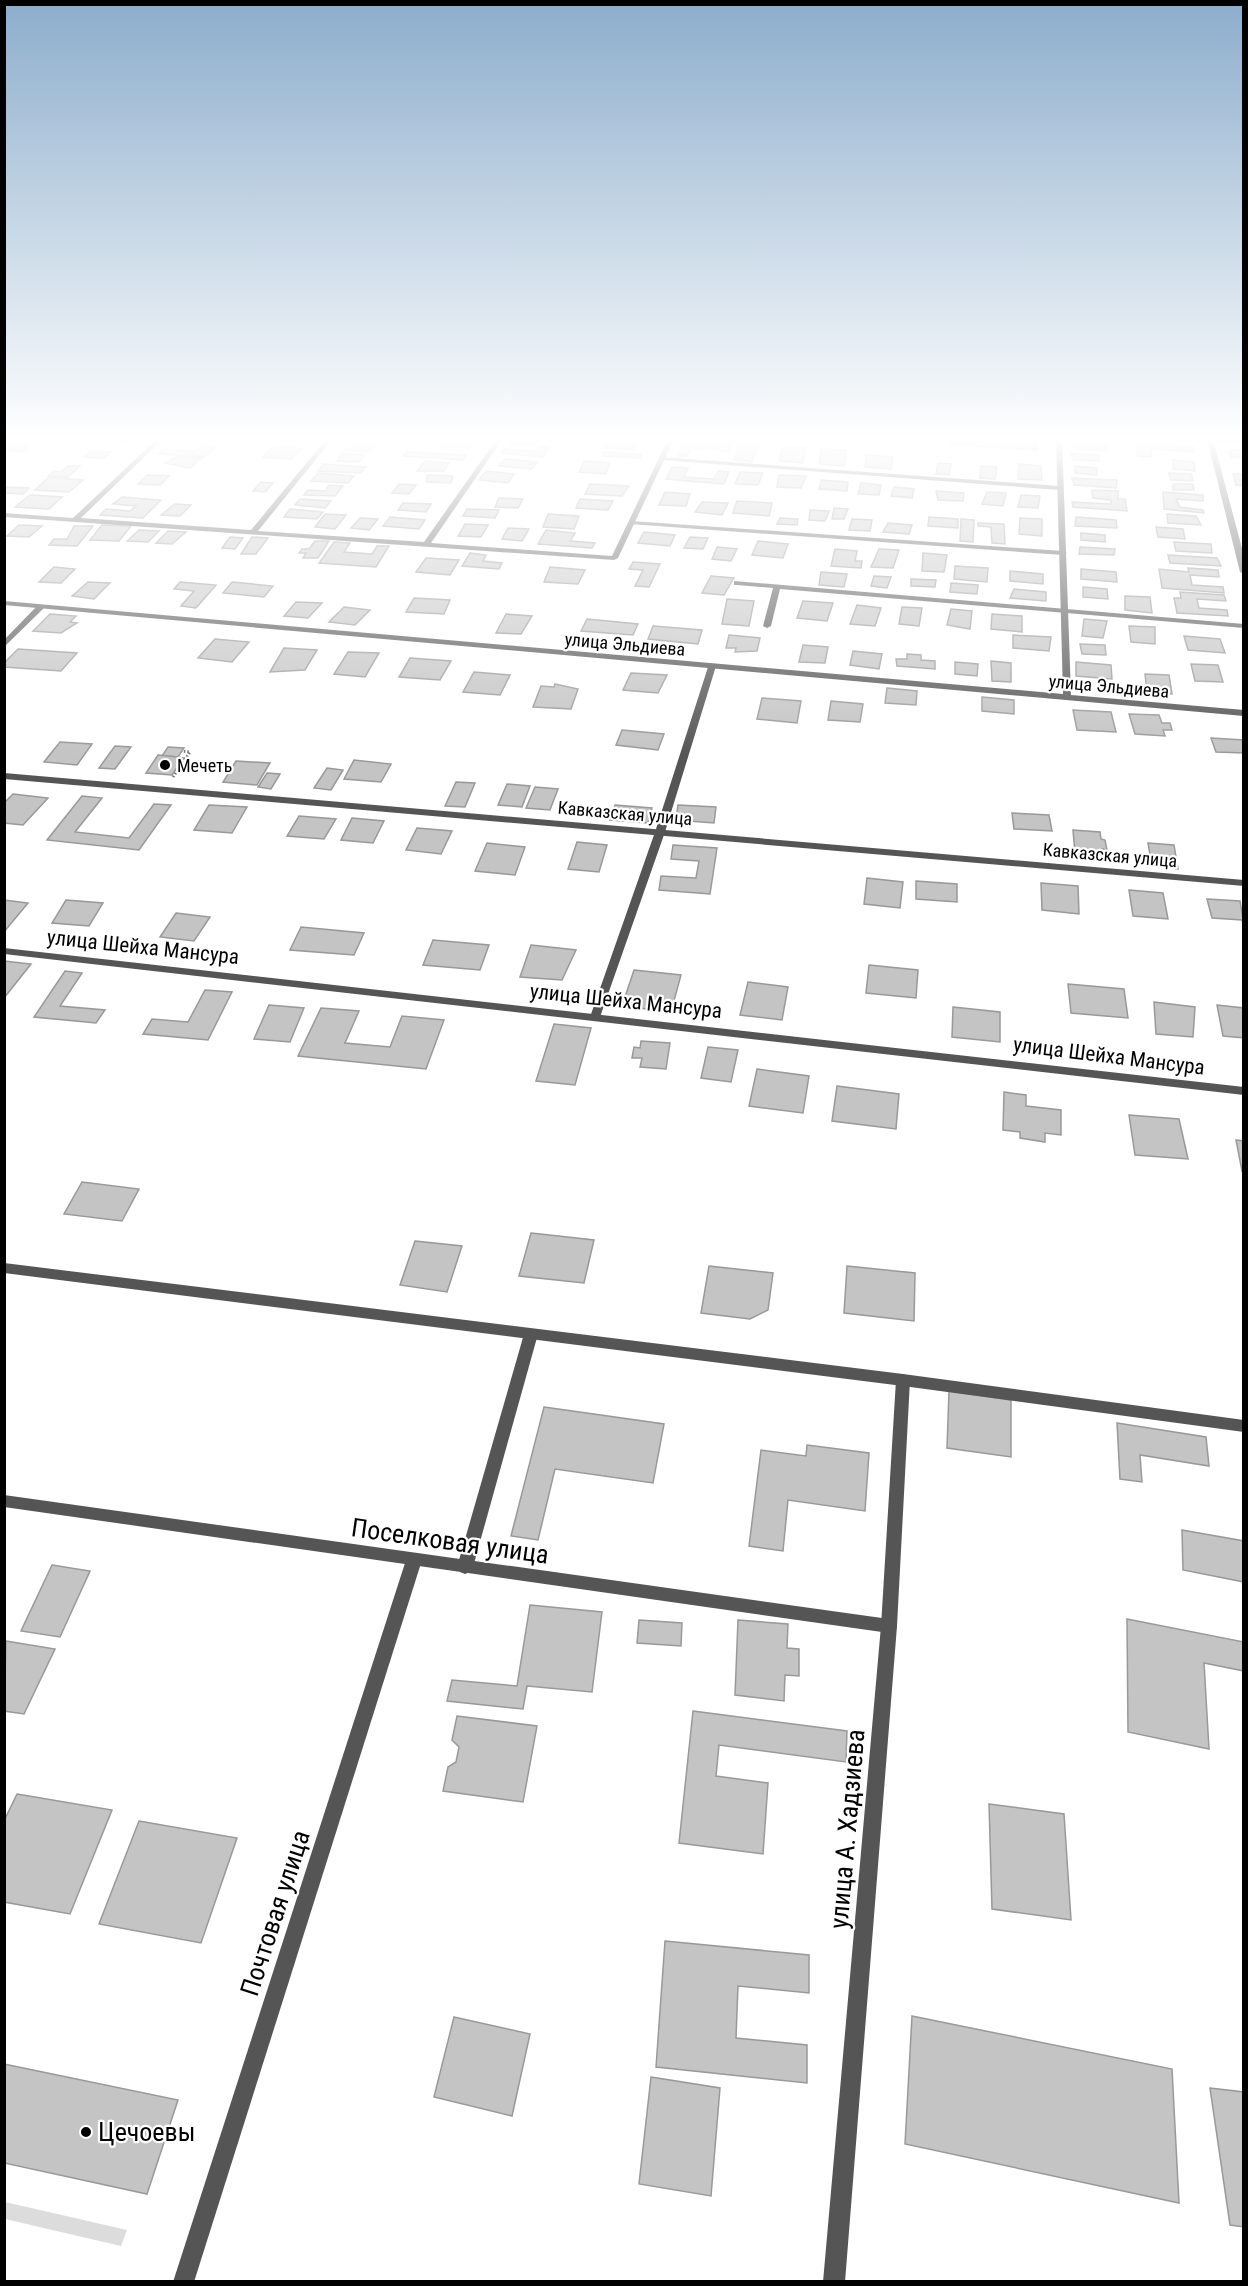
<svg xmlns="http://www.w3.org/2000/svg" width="1248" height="2286" font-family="'Roboto Condensed',sans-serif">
  <rect width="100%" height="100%" fill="#fff"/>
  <path fill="#dcdcdc" d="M5,2202L127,2230L121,2246L5,2219Z"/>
  <g fill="#c4c4c4" stroke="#999" stroke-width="1.5">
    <path d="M123,437H145L135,444L114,443Z"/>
    <path d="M445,437H476L469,448L439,446Z"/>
    <path d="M512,437L539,439L535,446L508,444Z"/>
    <path d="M686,437H710L760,440L752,462L734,460L740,444L732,443L728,452L709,448L694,450L698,441L694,440L687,456H677Z"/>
    <path d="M949,437L1037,439V450L948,444Z"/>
    <path d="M1074,440L1106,442V451L1074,449Z"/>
    <path d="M4,443L30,445L22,452L4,450Z"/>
    <path d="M352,443L375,445L368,452L344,450Z"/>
    <path d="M1136,443L1193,447L1194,452L1151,449L1152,457L1138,456Z"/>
    <path d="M607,444L636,446L634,450L605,448Z"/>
    <path d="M203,445L216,446L204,457L159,454L164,449L196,451Z"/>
    <path d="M293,446L301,449L292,459L263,457L272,447Z"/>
    <path d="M539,446L549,447L543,457L501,453L504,449L536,451Z"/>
    <path d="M783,447L805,448L803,463L779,461Z"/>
    <path d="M821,449L846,450L844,466L819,464Z"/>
    <path d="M1235,449L1244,452V458L1231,457L1229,451Z"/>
    <path d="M91,451L112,452L104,458L84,457Z"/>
    <path d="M406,452L466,455L463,460L403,456Z"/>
    <path d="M604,452L641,455L640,458L602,456Z"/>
    <path d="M342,453L365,455L359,462L337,461Z"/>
    <path d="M1071,454L1098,455L1099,461L1073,460Z"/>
    <path d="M866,455L893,457L891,469L865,467Z"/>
    <path d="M179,456L201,458L190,468L165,463Z"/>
    <path d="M505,459L537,462L532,469L499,466Z"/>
    <path d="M1173,460L1194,462L1195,471L1173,469Z"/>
    <path d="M425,461L449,463L444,471H417Z"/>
    <path d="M584,461L610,463L606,474L579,472Z"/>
    <path d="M938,463L951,464L949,475L936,474Z"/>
    <path d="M323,464L366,467L360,473L318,471Z"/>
    <path d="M1019,464L1041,466L1042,480L1018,479Z"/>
    <path d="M68,466H80L68,477L48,476L54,471L61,472Z"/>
    <path d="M981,466L997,467L995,479L980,478Z"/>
    <path d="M1075,466L1097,468V475L1075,473Z"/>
    <path d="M672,467L688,468L684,477L714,479L718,471L729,472L724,484L666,479Z"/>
    <path d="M486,471L514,474L508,483L479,480Z"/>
    <path d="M740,472L763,473L758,485L735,484Z"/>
    <path d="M318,473L354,476L348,483L311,481Z"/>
    <path d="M1169,473L1191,474L1193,481L1171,480Z"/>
    <path d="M1233,474H1244V486L1236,485Z"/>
    <path d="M147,475L169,476L160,485L138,484Z"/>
    <path d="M428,475L453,476L451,483L426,482Z"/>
    <path d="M779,475L806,476L801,488L777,487Z"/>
    <path d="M49,477L83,480L69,492L35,490Z"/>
    <path d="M1072,478L1117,480L1116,488L1074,485Z"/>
    <path d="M821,480L848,482L847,491L819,489Z"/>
    <path d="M261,482L273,483L265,492L253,491Z"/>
    <path d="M861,483L881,485L879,495L858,494Z"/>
    <path d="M399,484L416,485L409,494L392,493Z"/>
    <path d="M590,484L629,486L622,496L585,494Z"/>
    <path d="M1173,484H1193L1194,490H1173Z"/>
    <path d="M329,485L343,486L335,496L304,495L308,490L325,491Z"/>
    <path d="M4,487L29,488L23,494L4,493Z"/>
    <path d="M894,487L914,489L912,498L891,496Z"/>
    <path d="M1092,490L1118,491V499H1125L1127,511L1073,507L1072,502L1111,504V500L1093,498Z"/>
    <path d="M936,491L964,493L963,501L938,500Z"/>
    <path d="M665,492L690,494L686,506L659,505Z"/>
    <path d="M987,492L1006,493L1003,506L982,504Z"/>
    <path d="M1163,492L1203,495V501L1176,499L1180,507L1203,510L1204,513L1164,509Z"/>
    <path d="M30,495L62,497L49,509L15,507Z"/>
    <path d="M1021,495L1040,496L1038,508L1018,507Z"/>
    <path d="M122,497L161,500L143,518L100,515L106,509L130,511L136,506L113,504Z"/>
    <path d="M499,498L523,499L518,508L495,507Z"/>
    <path d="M300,499L331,501L325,508L295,505Z"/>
    <path d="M580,499L613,501L608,510L576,508Z"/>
    <path d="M737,501L772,503L769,516L733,513Z"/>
    <path d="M702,502L728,503L722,515L695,512Z"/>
    <path d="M403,503L431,504L426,512L398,510Z"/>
    <path d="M175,504L191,505L180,516L161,515Z"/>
    <path d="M834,508L848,509L844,519H832Z"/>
    <path d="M290,509L323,512L317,519L284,517Z"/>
    <path d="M467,509L499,510L495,518L463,516Z"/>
    <path d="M810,510L829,511L825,521L809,520Z"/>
    <path d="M325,514L346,515L335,529L315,527Z"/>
    <path d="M548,514L579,516L574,529L543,527Z"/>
    <path d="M1167,514L1196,516L1201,525L1168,523Z"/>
    <path d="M390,517L425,520L419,529L383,526Z"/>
    <path d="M929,517L958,519V528L928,526Z"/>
    <path d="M1076,517L1116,520L1117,528L1075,526Z"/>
    <path d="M360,518L378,519L369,530L351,528Z"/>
    <path d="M780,518L798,519L797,525L777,524Z"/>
    <path d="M1020,518L1042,519V536L1019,534Z"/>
    <path d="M852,519L872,520L870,531L849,530Z"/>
    <path d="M961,519L974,520L973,542L960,541Z"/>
    <path d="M888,523L912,525L909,534L883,532Z"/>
    <path d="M978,523L1004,524L1005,544L992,543L991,527L978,526Z"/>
    <path d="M465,524L488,525L481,537L458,536Z"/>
    <path d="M19,525L42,526L29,537L7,536Z"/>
    <path d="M102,525L131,526L119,541L90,540Z"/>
    <path d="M74,526H93L77,546L49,545L54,539H67Z"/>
    <path d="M1156,527L1183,529L1185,539L1158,537Z"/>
    <path d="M508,528L529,529L522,541L502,539Z"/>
    <path d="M139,530L159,531L148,542L127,541Z"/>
    <path d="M546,530L575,533L570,541L595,543L592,548L538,544Z"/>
    <path d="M168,531L186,532L172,544L156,543Z"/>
    <path d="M644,532L675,535L670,546L638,543Z"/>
    <path d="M1081,533L1105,535V542L1081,540Z"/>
    <path d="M230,537L243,538L235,549L222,548Z"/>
    <path d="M252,537L268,538L256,554H241Z"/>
    <path d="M690,537L708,538L703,549L684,548Z"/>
    <path d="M315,541H329L318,558H303L306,553H299L302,549H309Z"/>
    <path d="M758,541L788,544L783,558L752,555Z"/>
    <path d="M334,542L350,543L344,552L372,554L377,546H389L376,567L319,563Z"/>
    <path d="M1174,542L1211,544L1212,553L1176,551Z"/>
    <path d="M717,547L737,549L731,561L712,559Z"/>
    <path d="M1080,547L1115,549L1114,555L1079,554Z"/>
    <path d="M835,549L857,551L855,561H862L861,568L831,566Z"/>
    <path d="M879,549L899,550L893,568L871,567Z"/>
    <path d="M470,553L486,555L483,561L502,563L499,569L462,566Z"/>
    <path d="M923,553L947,555L944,572L922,571Z"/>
    <path d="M1168,555L1217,558L1221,566L1170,563Z"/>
    <path d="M426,558L459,560L450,575L416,572Z"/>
    <path d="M633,562L660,564L649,587L635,586L643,570L629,569Z"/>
    <path d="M955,566L988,568L987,582L954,579Z"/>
    <path d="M54,567L75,569L61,583L39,582Z"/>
    <path d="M550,567L585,570L578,584L544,582Z"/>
    <path d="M1188,568L1218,570L1219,577L1190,575L1192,585L1223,587L1224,593L1162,588L1159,569L1189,572Z"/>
    <path d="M1081,569L1116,572L1117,582L1081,579Z"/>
    <path d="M1010,571L1043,574V584L1010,581Z"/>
    <path d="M821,572L847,574L844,587L819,585Z"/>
    <path d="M711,576L734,578L724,595L702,593Z"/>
    <path d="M874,576L891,577L887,588L871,586Z"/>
    <path d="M911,579L936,580L935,587L911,586Z"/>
    <path d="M88,582L110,583L94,599L72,596Z"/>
    <path d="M180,582L216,585L196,608L181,606L194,591L174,589Z"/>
    <path d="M232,582L273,586L264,597L223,593Z"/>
    <path d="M951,583L978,585L977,594L950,592Z"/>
    <path d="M1083,587L1107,589L1108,599L1083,597Z"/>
    <path d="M1014,589L1046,592V601L1010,598Z"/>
    <path d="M1180,592L1224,595L1226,601L1197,599L1199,608L1227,610L1228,616L1177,613L1174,598H1181Z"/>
    <path d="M1125,596L1150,597L1152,613L1125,610Z"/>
    <path d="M414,598L450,600L444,614L406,612Z"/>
    <path d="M727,599L754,601L749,626L722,624Z"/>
    <path d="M803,601L833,603L827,621L797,618Z"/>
    <path d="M296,602L322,603L308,618L284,616Z"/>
    <path d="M857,605L881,608L875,626L850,624Z"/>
    <path d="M344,607L370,610L355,625L329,622Z"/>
    <path d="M902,607L922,608L919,626L899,624Z"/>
    <path d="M951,609L972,611L970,629L947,625Z"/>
    <path d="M50,614L76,616L70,622L77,623L61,633L33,631Z"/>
    <path d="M506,614L532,616L521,634L496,633Z"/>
    <path d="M992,614L1022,616V632L991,629Z"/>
    <path d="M587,619L638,624L633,635L581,631Z"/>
    <path d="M1084,619L1107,621L1103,638L1082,636Z"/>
    <path d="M653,626L702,630L698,644L648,639Z"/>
    <path d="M1129,626L1155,627V644L1131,642Z"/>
    <path d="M729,635L760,638L757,651L735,652L736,648H726Z"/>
    <path d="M1013,635L1051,637L1049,651L1013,648Z"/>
    <path d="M1184,636L1220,639L1225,653L1188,650Z"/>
    <path d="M215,639L249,642L232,662L198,658Z"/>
    <path d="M1080,644L1105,645L1106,655L1082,654Z"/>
    <path d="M803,645L828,647L825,663L799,662Z"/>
    <path d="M284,648L317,650L305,670L270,672Z"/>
    <path d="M18,649L77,653L61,671L4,667V663Z"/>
    <path d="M853,651L882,654L879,669L850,665Z"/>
    <path d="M348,652L379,653L365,677L334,674Z"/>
    <path d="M907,654L921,655V660L935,661V669L897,666L896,659H907Z"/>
    <path d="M410,658L451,661L440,680L399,677Z"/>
    <path d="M991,661L1011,663V682L992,681Z"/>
    <path d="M955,662L978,664L977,676L955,674Z"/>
    <path d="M1076,662L1111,665L1112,679L1076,676Z"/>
    <path d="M1191,664L1218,665L1223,682L1195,681Z"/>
    <path d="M474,672L510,675L500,695L463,692Z"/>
    <path d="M631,673L667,675L658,693L623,690Z"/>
    <path d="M1145,674L1169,675L1172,694L1147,692Z"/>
    <path d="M555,684L578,689L571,709L533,707L541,686L554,687Z"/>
    <path d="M887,688L917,691L916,705L885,703Z"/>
    <path d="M982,697L1014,700V714L982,711Z"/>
    <path d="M762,698L801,701L797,723L757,719Z"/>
    <path d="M831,701L863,704L860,722L828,720Z"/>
    <path d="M1073,710L1111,712L1116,732L1077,730Z"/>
    <path d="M1129,714L1159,715L1162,723H1170L1172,730H1163L1165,736L1135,734Z"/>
    <path d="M622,730L664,734L658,750L616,745Z"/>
    <path d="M1211,738L1244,740V753L1216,752Z"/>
    <path d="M60,742L92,744L77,765L44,762Z"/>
    <path d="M115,746L131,747L115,769L99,768Z"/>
    <path d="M168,747L184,748L178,757L162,756Z"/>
    <path d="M158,755L178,757L184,758L172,775L146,773Z"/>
    <path d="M354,760L391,764L381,782L344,779Z"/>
    <path d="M236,761L270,763L257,785L223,782Z"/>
    <path d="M327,768L343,770L331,790L314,788Z"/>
    <path d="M267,773L280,774L271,789L258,787Z"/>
    <path d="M456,782L475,783L465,807L445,806Z"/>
    <path d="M507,784L530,786L522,807L498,805Z"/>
    <path d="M535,787L558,789L550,810L526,808Z"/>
    <path d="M13,794L48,798L23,825L4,823V803Z"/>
    <path d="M82,796L102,798L75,832L129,838L154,804L171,805L139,850L47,840Z"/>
    <path d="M209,805L247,807L232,833L194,830Z"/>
    <path d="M615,805L652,808L648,823L610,820Z"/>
    <path d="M678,805L716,807L714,823L676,820Z"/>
    <path d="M1012,813L1049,815L1052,831L1014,829Z"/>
    <path d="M299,816L336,819L324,839L287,836Z"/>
    <path d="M352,818L384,821L373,843L341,840Z"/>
    <path d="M417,828L452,831L441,854L406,850Z"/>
    <path d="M1073,830L1100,832L1101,839L1105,840L1107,850L1102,849V855L1075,853Z"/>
    <path d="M577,842L607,845L599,872L568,869Z"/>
    <path d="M487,843L525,847L515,875L475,871Z"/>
    <path d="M1148,843L1174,845L1178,869L1152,866Z"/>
    <path d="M673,845L717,848L710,894L659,890L661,876L696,878L699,861L671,859Z"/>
    <path d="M867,878L903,882L900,908L864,904Z"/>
    <path d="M916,881L957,884V902L916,899Z"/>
    <path d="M1041,883L1078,886L1079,914L1042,910Z"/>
    <path d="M1129,890L1163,893L1168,919L1133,916Z"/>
    <path d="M1207,899L1240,901L1244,925L1242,920L1212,918Z"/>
    <path d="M4,900L28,903L4,932Z"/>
    <path d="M66,900L103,903L89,926L52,923Z"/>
    <path d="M176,913L210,917L194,941L160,937Z"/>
    <path d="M301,927L364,933L354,955L290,950Z"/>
    <path d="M433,940L489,945L480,970L423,965Z"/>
    <path d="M531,945L576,950L562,980L520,977Z"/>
    <path d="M4,961L31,964L4,998Z"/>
    <path d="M869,965L918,970L916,998L866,993Z"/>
    <path d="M634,970L681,975L671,1012L622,1006Z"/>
    <path d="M65,971L82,973L60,1006L105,1010L96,1023L34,1017Z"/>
    <path d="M748,982L788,987L782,1020L740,1015Z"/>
    <path d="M1068,984L1124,989L1128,1018L1071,1013Z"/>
    <path d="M205,990L232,992L208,1040L143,1034L152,1019L188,1022Z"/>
    <path d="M1154,1002L1195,1007L1193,1037L1156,1034Z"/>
    <path d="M269,1005L304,1008L290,1042L254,1039Z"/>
    <path d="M1217,1005L1244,1008V1038L1223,1036Z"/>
    <path d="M953,1007L1000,1012V1042L952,1037Z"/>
    <path d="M321,1008L359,1011L345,1043L390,1047L402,1016L444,1020L426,1069L298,1056Z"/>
    <path d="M554,1024L591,1028L575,1085L536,1081Z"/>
    <path d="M641,1041L670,1043L666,1069L640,1067L642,1058H632L634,1047L640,1048Z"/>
    <path d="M708,1047L738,1050L731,1082L701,1078Z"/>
    <path d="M757,1069L809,1076L803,1113L749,1106Z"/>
    <path d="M837,1086L899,1094L896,1129L832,1121Z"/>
    <path d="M1004,1092L1026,1095V1106L1061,1110V1135L1045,1133V1142L1020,1138V1132L1003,1130Z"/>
    <path d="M1129,1115L1179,1119L1188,1159L1135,1155Z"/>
    <path d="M1236,1140L1244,1141V1171H1242Z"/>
    <path d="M82,1182L139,1189L122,1221L64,1214Z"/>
    <path d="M531,1233L594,1240L584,1283L519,1276Z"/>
    <path d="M415,1241L462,1246L447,1292L400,1285Z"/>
    <path d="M709,1266L773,1273L768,1310L750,1319L701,1313Z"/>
    <path d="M847,1266L915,1273L914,1321L844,1313Z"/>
    <path d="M949,1391L1011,1400V1457L947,1448Z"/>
    <path d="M544,1407L664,1424L653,1483L555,1469L538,1540L511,1536Z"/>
    <path d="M1117,1423L1206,1437L1209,1466L1140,1455L1142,1482L1120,1479Z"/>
    <path d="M807,1445L869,1453L865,1511L788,1500L783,1551L749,1546L761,1450L806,1456Z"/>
    <path d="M1182,1530L1244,1541V1582L1183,1570Z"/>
    <path d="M52,1565L90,1571L60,1637L21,1631Z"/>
    <path d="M530,1605L602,1612L592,1692L527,1686L523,1709L447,1701L452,1680L517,1686Z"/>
    <path d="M1127,1619L1244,1642V1671L1204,1663L1209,1749L1128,1732Z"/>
    <path d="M639,1620L682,1623L681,1646L637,1643Z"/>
    <path d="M738,1620L788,1624L787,1648L799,1649V1676L785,1675L784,1701L735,1695Z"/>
    <path d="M6,1641L55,1649L24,1714L4,1711Z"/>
    <path d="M693,1711L847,1731L846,1762L719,1745L716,1776L768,1783L763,1854L679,1843Z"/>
    <path d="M457,1716L537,1726L523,1802L443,1791L448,1767L456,1762L459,1747L452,1740Z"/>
    <path d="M17,1794L112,1810L70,1914L4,1902V1821Z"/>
    <path d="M989,1804L1064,1814L1071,1920L992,1909Z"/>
    <path d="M139,1821L237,1838L201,1943L99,1924Z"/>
    <path d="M665,1941L809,1955V1993L738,1986L736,2038L807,2045V2083L656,2067Z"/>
    <path d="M912,2016L1172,2069L1179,2203L905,2144Z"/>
    <path d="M454,2017L530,2034L512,2116L434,2097Z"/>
    <path d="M4,2064L178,2100L147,2194L4,2163Z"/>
    <path d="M651,2077L720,2088L711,2196L639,2184Z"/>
    <path d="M1210,2088L1244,2092V2227L1230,2225Z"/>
  </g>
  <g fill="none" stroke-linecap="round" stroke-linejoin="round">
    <path stroke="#777" stroke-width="3" stroke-dasharray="1.5 2" stroke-linecap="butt" d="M173,777L190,752L182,751"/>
    <g fill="#555" fill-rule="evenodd">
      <path d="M1210,437L1213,439L1244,556V574L1240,572L1207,439Z"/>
      <path d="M660,457L1060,486L1063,488L1060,490L662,460L659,458Z"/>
      <path d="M631,521L1063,551L1067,553L1063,555L629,524V522Z"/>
      <path d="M734,581L1244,624V628L780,589L771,626L767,628L763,626L773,588L737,585H734Z"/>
      <path d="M38,605L45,607L4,647V640Z"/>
      <path d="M709,664L716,666L665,832L600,1017L595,1020L591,1019L590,1017L655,832Z"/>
      <path d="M531,1329L536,1330L538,1334L473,1567L470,1572L465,1574L460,1572L457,1567L524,1334L526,1330Z"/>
      <path d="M903,1374L908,1376L910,1380L897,1626L845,2282H823L881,1626L896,1380L898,1376Z"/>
      <path d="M414,1553L419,1555L422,1560L194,2282H173L406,1560L409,1555Z"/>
    </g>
    <g fill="#555" fill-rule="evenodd">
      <path d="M159,437H165L81,518L251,530L328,437H334L258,531L424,542L498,437H504L431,543L612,556L669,437H675L618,558L614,560L4,517V513L73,518Z"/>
      <path d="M1056,437H1062L1071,695L1244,710V716L4,605V601L1063,694Z"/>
      <path d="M4,773L1244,880V886L4,779Z"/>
      <path d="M4,948L1244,1087V1095L4,954Z"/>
      <path d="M4,1263L903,1374L1244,1420V1432L903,1386L4,1273Z"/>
      <path d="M4,1495L889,1619L895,1621L897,1626L895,1631L889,1633L4,1507Z"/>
    </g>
    <path fill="#222" fill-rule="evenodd" d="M1173,437L1244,439V443L1176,439Z"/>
  </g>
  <linearGradient id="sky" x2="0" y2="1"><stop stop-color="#8cadcc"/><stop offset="0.58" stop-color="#fff"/><stop offset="1" stop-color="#fff" stop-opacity="0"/></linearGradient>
  <rect width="1248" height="757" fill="url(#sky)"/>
  <g fill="#000" stroke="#fff" stroke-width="2">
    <circle cx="165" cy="765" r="6"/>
    <circle cx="86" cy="2132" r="6"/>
  </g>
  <g text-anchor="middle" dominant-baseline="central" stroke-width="4.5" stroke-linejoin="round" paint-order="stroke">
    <g font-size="18" fill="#000" stroke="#fff">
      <text transform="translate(625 644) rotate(5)">улица Эльдиева</text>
      <text transform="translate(1109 686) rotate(5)">улица Эльдиева</text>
      <text transform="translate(625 813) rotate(5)">Кавказская улица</text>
      <text transform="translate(1110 855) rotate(5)">Кавказская улица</text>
    </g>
    <g font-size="18" fill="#000" stroke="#fff" text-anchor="start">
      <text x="177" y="765">Мечеть</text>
    </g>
    <g font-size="21" fill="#000" stroke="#fff">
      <text transform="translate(143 947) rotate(6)">улица Шейха Мансура</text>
      <text transform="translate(626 1001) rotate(6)">улица Шейха Мансура</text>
      <text transform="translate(1109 1056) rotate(7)">улица Шейха Мансура</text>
    </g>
    <g font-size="26" fill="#000" stroke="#fff">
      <text transform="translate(450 1541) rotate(8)">Поселковая улица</text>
      <text transform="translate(847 1829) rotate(-85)">улица А. Хадзиева</text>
      <text transform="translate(275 1913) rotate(-72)">Почтовая улица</text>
    </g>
    <g font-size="26" fill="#000" stroke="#fff" text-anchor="start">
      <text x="98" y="2132">Цечоевы</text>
    </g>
  </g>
  <rect width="1248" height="2286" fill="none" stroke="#000000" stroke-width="12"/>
</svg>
